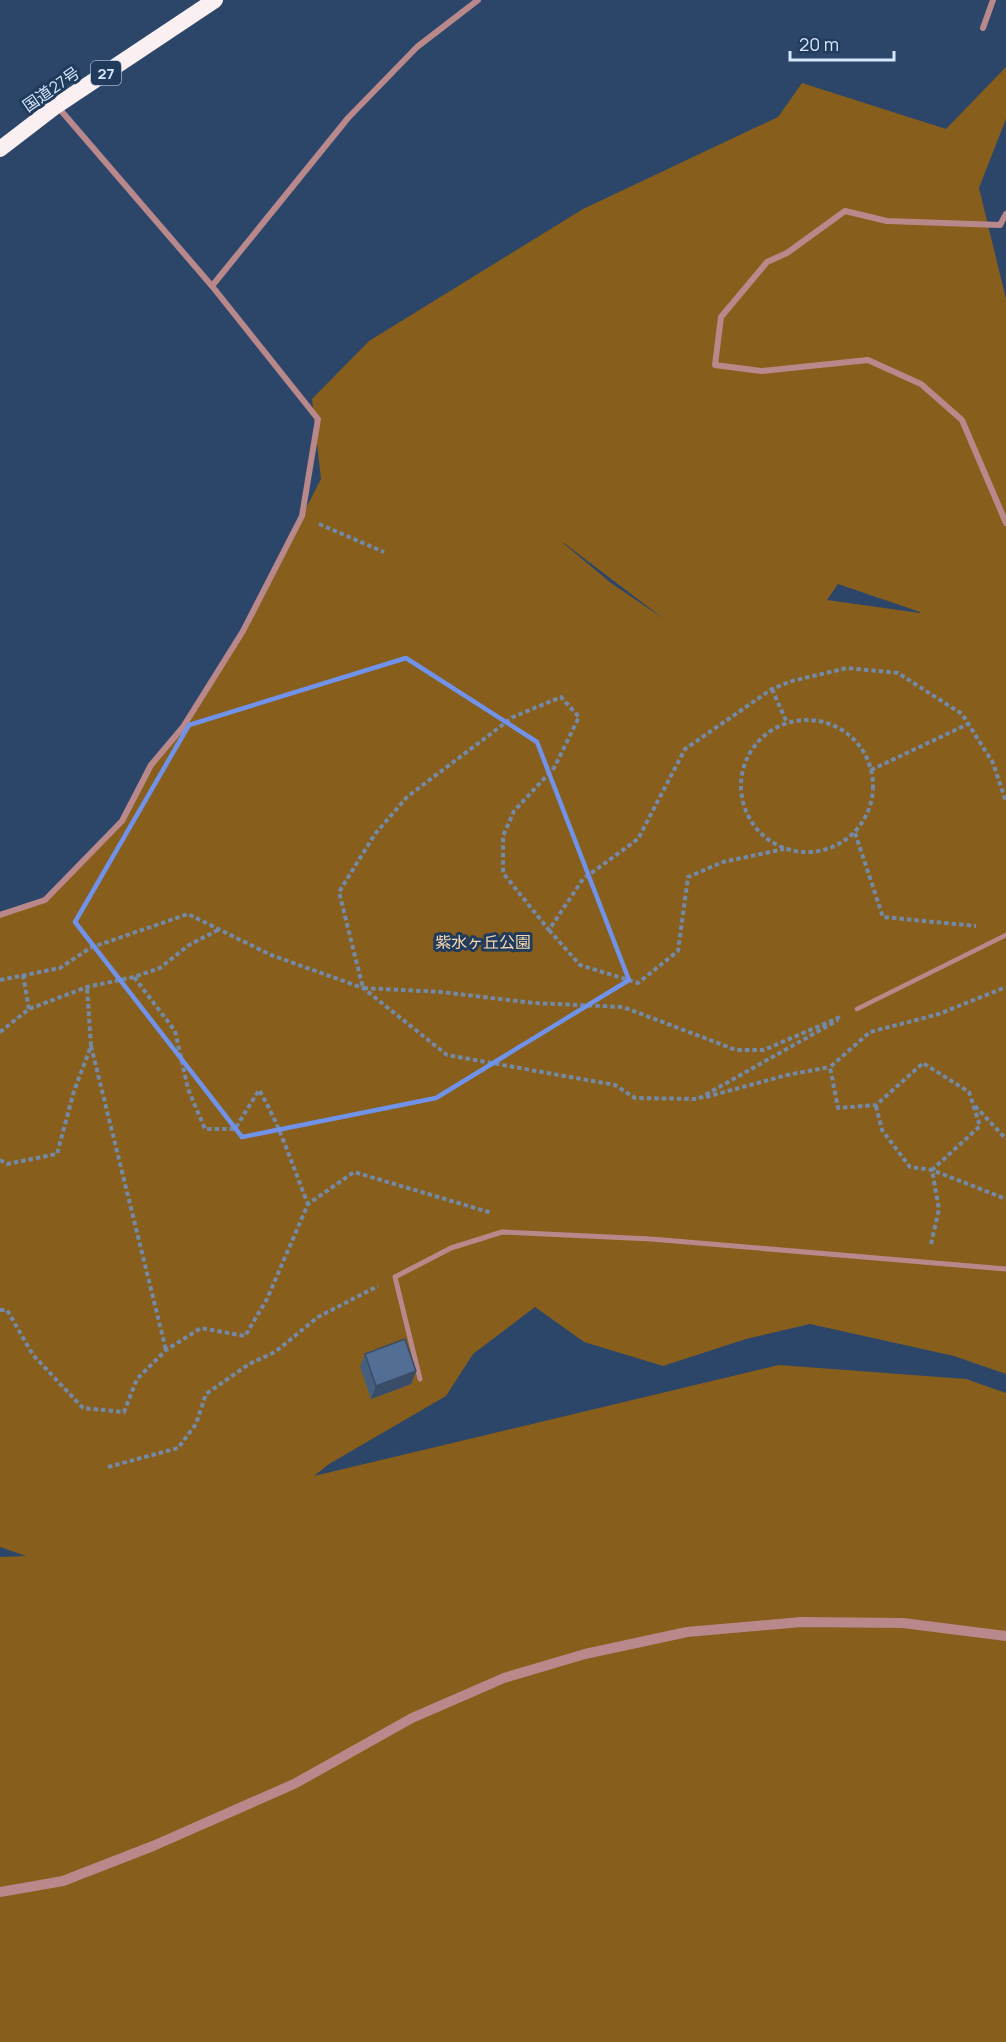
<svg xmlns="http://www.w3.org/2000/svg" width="1006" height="2042" font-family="Manrope,'Noto Sans JP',sans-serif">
  <rect width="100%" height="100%" fill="#2b4669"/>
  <path fill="#875e1b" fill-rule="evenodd" d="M1006,67V119L979,188L1006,299V1374L954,1356L810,1324L746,1339L663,1366L584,1342L535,1307L473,1354L446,1396L329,1464L314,1476L779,1365L966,1379L1006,1393V2042H0V1557L26,1556L0,1547V915L45,900L122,821L151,765L183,727L243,631L321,479L312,399L369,341L583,209L778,117L802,83L946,129ZM563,543H564L664,619L611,583ZM838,584L920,612V613L827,600Z"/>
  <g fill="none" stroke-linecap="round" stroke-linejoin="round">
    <g stroke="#7389a6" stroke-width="4" stroke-dasharray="4.5 3" stroke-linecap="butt">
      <path d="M319,524L384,552"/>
      <path d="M772,689L787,723"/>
      <circle cx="807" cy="786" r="66"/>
      <path d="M871,770L968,724"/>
      <path d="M855,833L883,917L976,926"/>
      <path d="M218,930L189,945L160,968L134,977L175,1031L188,1089L205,1129H235L259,1090C280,1125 292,1165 308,1204"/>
      <path d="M549,930L580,965L638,983L678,951L688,877L723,862L784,849"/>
      <path d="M23,975L29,1009"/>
      <path d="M0,980L60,968L90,948L188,914L271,955L363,988L447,1055L615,1085L635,1098L698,1099L838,1020"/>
      <path d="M840,1017L764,1050H736L623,1007L534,1003L441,992L363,988L339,892L375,834L407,797L513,717L561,697L579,717L554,768L514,811L503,836V873L549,930L583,879L638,839L685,749L772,689L792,681L847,668L898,673L962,714L993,763L1006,802"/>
      <path d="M0,1032L29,1009L87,987L134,977"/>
      <path d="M91,1046L166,1350"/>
      <path d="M706,1097L787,1075L830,1067"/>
      <path d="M876,1106L882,1130L910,1167L932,1170L1006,1199"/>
      <path d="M975,1106L1006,1139"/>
      <path d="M0,1160L7,1164L57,1154L74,1091L91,1046L87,987"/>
      <path d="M931,1244L939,1209L932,1170L980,1126L969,1092L923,1063L876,1105L838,1108L830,1067L870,1032L939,1014L1006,987"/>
      <path d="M0,1310H7L33,1355L83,1408L124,1412L137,1379L166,1350L201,1328L245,1336L267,1299L308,1204L354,1172L492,1213"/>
      <path d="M108,1467L178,1448L196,1424L206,1394L249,1364L275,1352L318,1317L378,1286"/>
    </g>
    <path stroke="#b9888b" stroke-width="4.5" d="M857,1009L1006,935"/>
    <path stroke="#b9888b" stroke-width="5" d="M420,1379L395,1277L451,1248L502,1232L651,1239L1006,1269"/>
    <g stroke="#b9888b" stroke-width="6">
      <path d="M983,28L993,0"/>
      <path d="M1006,214L1000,225L887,221L845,211L787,253L767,262L721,317L715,365L761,371L868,360L921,384L962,420L1006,523"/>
      <path d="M212,286L348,118L417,47L478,0"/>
      <path d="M0,915L45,900L122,821L151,765L183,727L243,631L302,516L318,419L212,286L57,106"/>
    </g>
    <path stroke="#b9888b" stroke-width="10" d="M0,1892L63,1881L153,1846L294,1784L412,1718L504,1678L585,1654L687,1632L801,1622L903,1623L1006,1636"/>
    <path stroke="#fbf0f1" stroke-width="16" d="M0,149L56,106L215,0"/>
  </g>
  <path fill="#475f7f" d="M365,1354L416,1371L411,1384L371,1399L360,1367Z"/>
  <path fill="#394d68" d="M416,1371L411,1384L371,1399L376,1386Z"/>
  <path fill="#526e94" stroke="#394d68" stroke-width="1.5" d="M405,1339L416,1371L376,1386L365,1354Z"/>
  <path fill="none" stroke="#7092e8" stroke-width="4.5" stroke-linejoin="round" d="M406,658L537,742L629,980L436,1098L242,1137L75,922L189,725Z"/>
  <g text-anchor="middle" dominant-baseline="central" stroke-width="6" stroke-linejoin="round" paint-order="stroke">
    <rect fill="#213b5d" stroke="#a0b3cc" stroke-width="1.5" x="91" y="61" width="30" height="24" rx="4.5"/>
    <g font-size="15" font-weight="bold" fill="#d6e6fc">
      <text x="106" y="73">27</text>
    </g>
    <g font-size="16" fill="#d6e6fc" stroke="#213b5d">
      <text transform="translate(51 89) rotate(-35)">国道27号</text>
    </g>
    <g font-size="16" fill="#f7d8ae" stroke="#213b5d">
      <text x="483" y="942">紫水ヶ丘公園</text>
    </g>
  </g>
  <path d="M790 51v9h104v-9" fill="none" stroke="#d6e6fc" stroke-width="3"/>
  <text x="799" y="51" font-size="18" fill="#d6e6fc" stroke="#213b5d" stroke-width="4.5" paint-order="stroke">20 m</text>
</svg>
